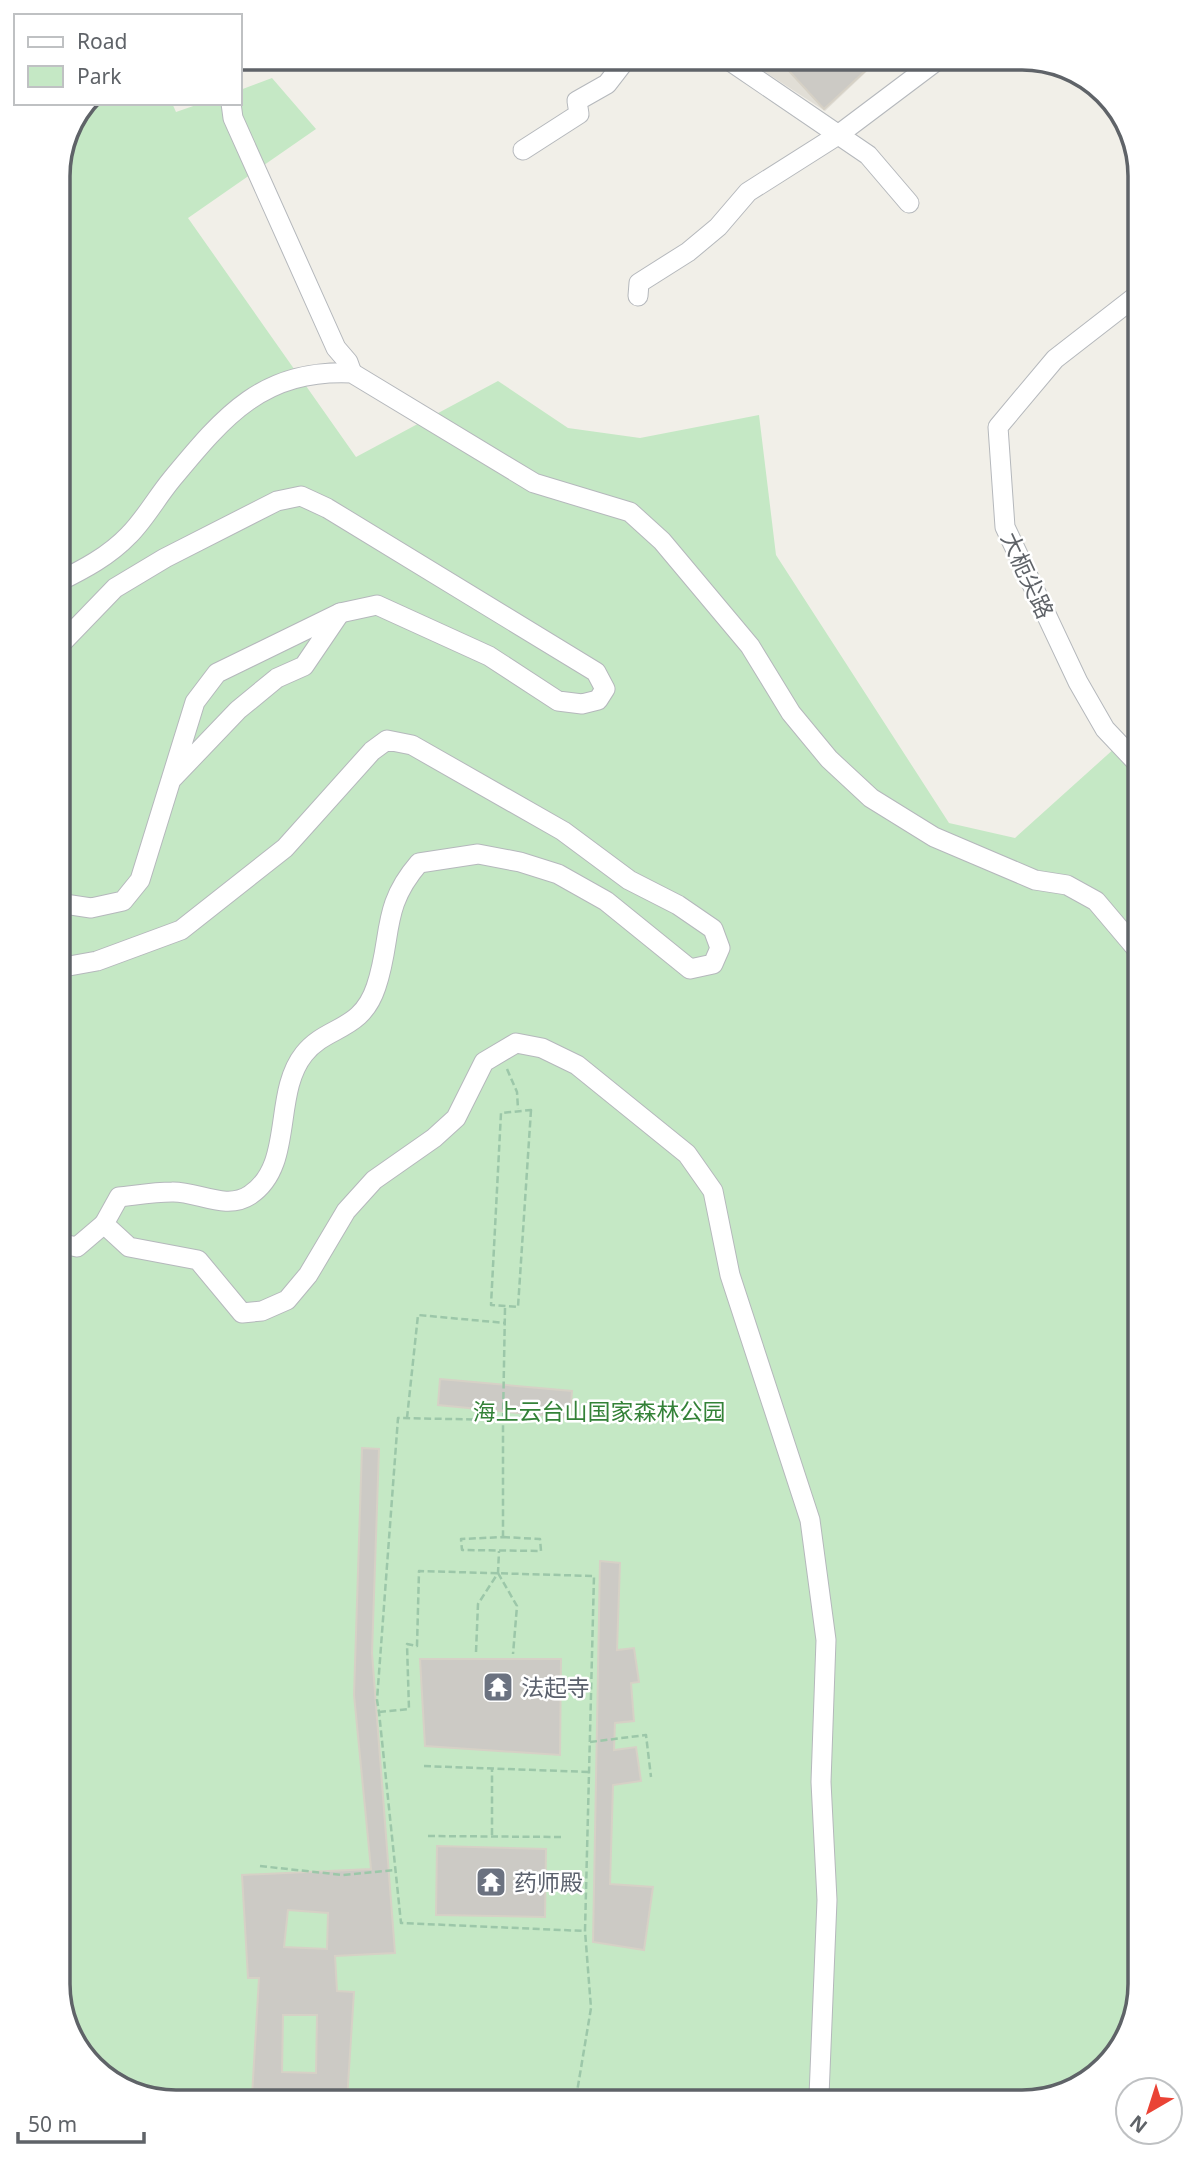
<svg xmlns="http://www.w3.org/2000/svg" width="1198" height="2160" font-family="'Noto Sans','Noto Sans SC',sans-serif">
  <rect width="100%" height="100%" fill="#f1efe8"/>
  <path fill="#e1ded6" d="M880,59L825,111L748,61Z"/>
  <path fill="#c5e8c5" d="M272,78L316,129L188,218L356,457L498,381L568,428L640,438L759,415L776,555L949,823L1015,838L1116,747L1140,777V1985L1121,2049L1068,2093L168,2102L110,2082L67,2030L58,1984V168L88,103H172L176,112L202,103H240V90Z"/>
  <g fill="#cccac5" stroke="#d6d1c6" stroke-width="2" fill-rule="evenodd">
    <path d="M779,60H821L829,69L839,60H877L824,109Z"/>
    <path d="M440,1379L572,1391L570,1418L438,1405Z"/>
    <path d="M362,1448L379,1449L372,1653L395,1953L335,1956L337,1991L354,1992L347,2100L252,2096L259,1978H248L242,1875L371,1869L354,1695ZM288,1910L328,1913L327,1949L284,1947ZM283,2015H317L316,2073L282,2072Z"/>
    <path d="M600,1561L620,1563L617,1650L634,1648L639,1682L631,1683L634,1721L615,1723L614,1750L636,1747L641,1781L613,1785L610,1884L653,1887L644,1950L593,1942Z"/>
    <path d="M420,1659H561L560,1755L425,1746Z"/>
    <path d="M437,1846L546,1849L545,1917L436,1915Z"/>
  </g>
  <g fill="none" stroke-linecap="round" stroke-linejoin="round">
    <g stroke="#b5b8bc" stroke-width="21">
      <g id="minor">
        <path d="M730,61L868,155L909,203"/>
        <path d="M231,103L233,118L336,348L348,362L352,373"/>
        <path d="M523,150L579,114L577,101L607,84L624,62"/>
        <path d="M638,296L639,283L688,252L718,227L748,192L838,135L939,59"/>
        <path d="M58,582C84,569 109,556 129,535C145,519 157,497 172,479C225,415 263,369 352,373L534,483L630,512L662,541L750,646L791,713L829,759L871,798L934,837L1035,880L1067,885L1096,901L1140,953"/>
        <path d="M58,647L115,588L165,558L277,501L301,496L327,508L596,672L605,689L598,700L582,704L558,701L489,656L377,605L340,613"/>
        <path d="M1140,766L1105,729L1078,682L1005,527L998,427L1055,359L1140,293"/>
        <path d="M58,903L91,908L123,901L140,880L195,702L217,673L340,613L304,666L277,678L238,710L171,780"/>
        <path d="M58,968L97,961L181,930L285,848L372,751L387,740L412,745L563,831L629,880L678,905L713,929L720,948L713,964L690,969L606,901L558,874L520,862L478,854L419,863C380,908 393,937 376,987C361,1032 327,1025 304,1054C272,1094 295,1165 250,1195C226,1211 197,1191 172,1192C155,1192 137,1195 119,1197L104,1224L129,1247L198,1260L242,1313L262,1311L287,1300L308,1275L346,1211L374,1180L434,1138L456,1118L484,1062L516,1043L542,1048L577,1065L687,1154L713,1191L730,1275L810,1520L826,1640L821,1782L827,1900L819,2096"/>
        <path d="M58,1243L77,1247L104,1224"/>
      </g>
    </g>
    <g stroke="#9cc7a9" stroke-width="2.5" stroke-dasharray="7 3.5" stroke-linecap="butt">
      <path d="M1129,128L1132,135"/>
      <path d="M507,1069L517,1092L518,1109"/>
      <path d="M531,1110L518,1307L491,1305L501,1113Z"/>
      <path d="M407,1418L418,1315L505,1323"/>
      <path d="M503,1420L505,1308"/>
      <path d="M503,1537L540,1539L541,1551L462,1550L461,1539Z"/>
      <path d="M498,1573L517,1606L513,1654"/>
      <path d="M476,1652L478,1604L498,1573L499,1551"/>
      <path d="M379,1712L409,1709L407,1644L417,1646L419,1571L594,1576L585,1931L401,1923L379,1712L377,1700L398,1418L503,1420V1537"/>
      <path d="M590,1742L646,1735L651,1777"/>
      <path d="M424,1766L589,1772"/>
      <path d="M492,1835V1769"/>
      <path d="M428,1836L561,1837"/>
      <path d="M260,1866L343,1875L396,1870"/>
      <path d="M576,2098L591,2008L585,1931"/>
    </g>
    <use href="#minor" stroke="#fff" stroke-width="19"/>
  </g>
  <defs>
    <g id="temple-square" transform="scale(1.575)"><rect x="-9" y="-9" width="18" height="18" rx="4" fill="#6b7280" stroke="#fff"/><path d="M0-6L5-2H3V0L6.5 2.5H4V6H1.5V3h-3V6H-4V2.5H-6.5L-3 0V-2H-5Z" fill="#fff"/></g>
  </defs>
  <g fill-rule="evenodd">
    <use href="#temple-square" x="498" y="1687"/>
    <use href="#temple-square" x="491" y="1882"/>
  </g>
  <g text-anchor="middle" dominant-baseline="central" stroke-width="5" stroke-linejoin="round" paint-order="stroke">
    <g font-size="23" fill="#5f6368" stroke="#fff">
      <text transform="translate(1028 575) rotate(65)">大枙尖路</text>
    </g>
    <g font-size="23" fill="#348238" stroke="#fff">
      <text x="599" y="1411">海上云台山国家森林公园</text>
    </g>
    <g font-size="23" fill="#5b616d" stroke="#fff" text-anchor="start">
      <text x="521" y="1687">法起寺</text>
      <text x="514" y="1882">药师殿</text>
    </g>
  </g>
  <path d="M0 0H1198V2160H0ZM176 70H1022A106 106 0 0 1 1128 176V1984A106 106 0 0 1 1022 2090H176A106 106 0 0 1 70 1984V176A106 106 0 0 1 176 70Z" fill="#fff" fill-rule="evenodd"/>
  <path fill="none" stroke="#5f6368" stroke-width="3.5" d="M176 70H1022A106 106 0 0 1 1128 176V1984A106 106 0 0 1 1022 2090H176A106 106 0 0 1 70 1984V176A106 106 0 0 1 176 70Z"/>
  <rect x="14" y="14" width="228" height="91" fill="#ffffff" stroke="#bfc1c3" stroke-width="2"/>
  <rect x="28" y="37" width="35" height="10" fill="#ffffff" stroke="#bfc1c3" stroke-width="2"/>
  <text x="77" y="49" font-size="21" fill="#5f6368">Road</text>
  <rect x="28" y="66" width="35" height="21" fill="#c5e8c5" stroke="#bfc1c3" stroke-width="2"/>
  <text x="77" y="84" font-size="21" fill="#5f6368">Park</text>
  <g transform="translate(1149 2111) rotate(219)"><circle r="33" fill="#ffffff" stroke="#bfc1c3" stroke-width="2"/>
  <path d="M0-5L12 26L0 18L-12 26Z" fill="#ea4335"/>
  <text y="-10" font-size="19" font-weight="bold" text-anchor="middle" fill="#5f6368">N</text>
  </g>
  <path d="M18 2132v10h126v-10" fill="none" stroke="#5f6368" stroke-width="3.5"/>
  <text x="28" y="2132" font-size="21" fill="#5f6368" stroke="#ffffff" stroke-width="5" paint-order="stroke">50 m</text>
</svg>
